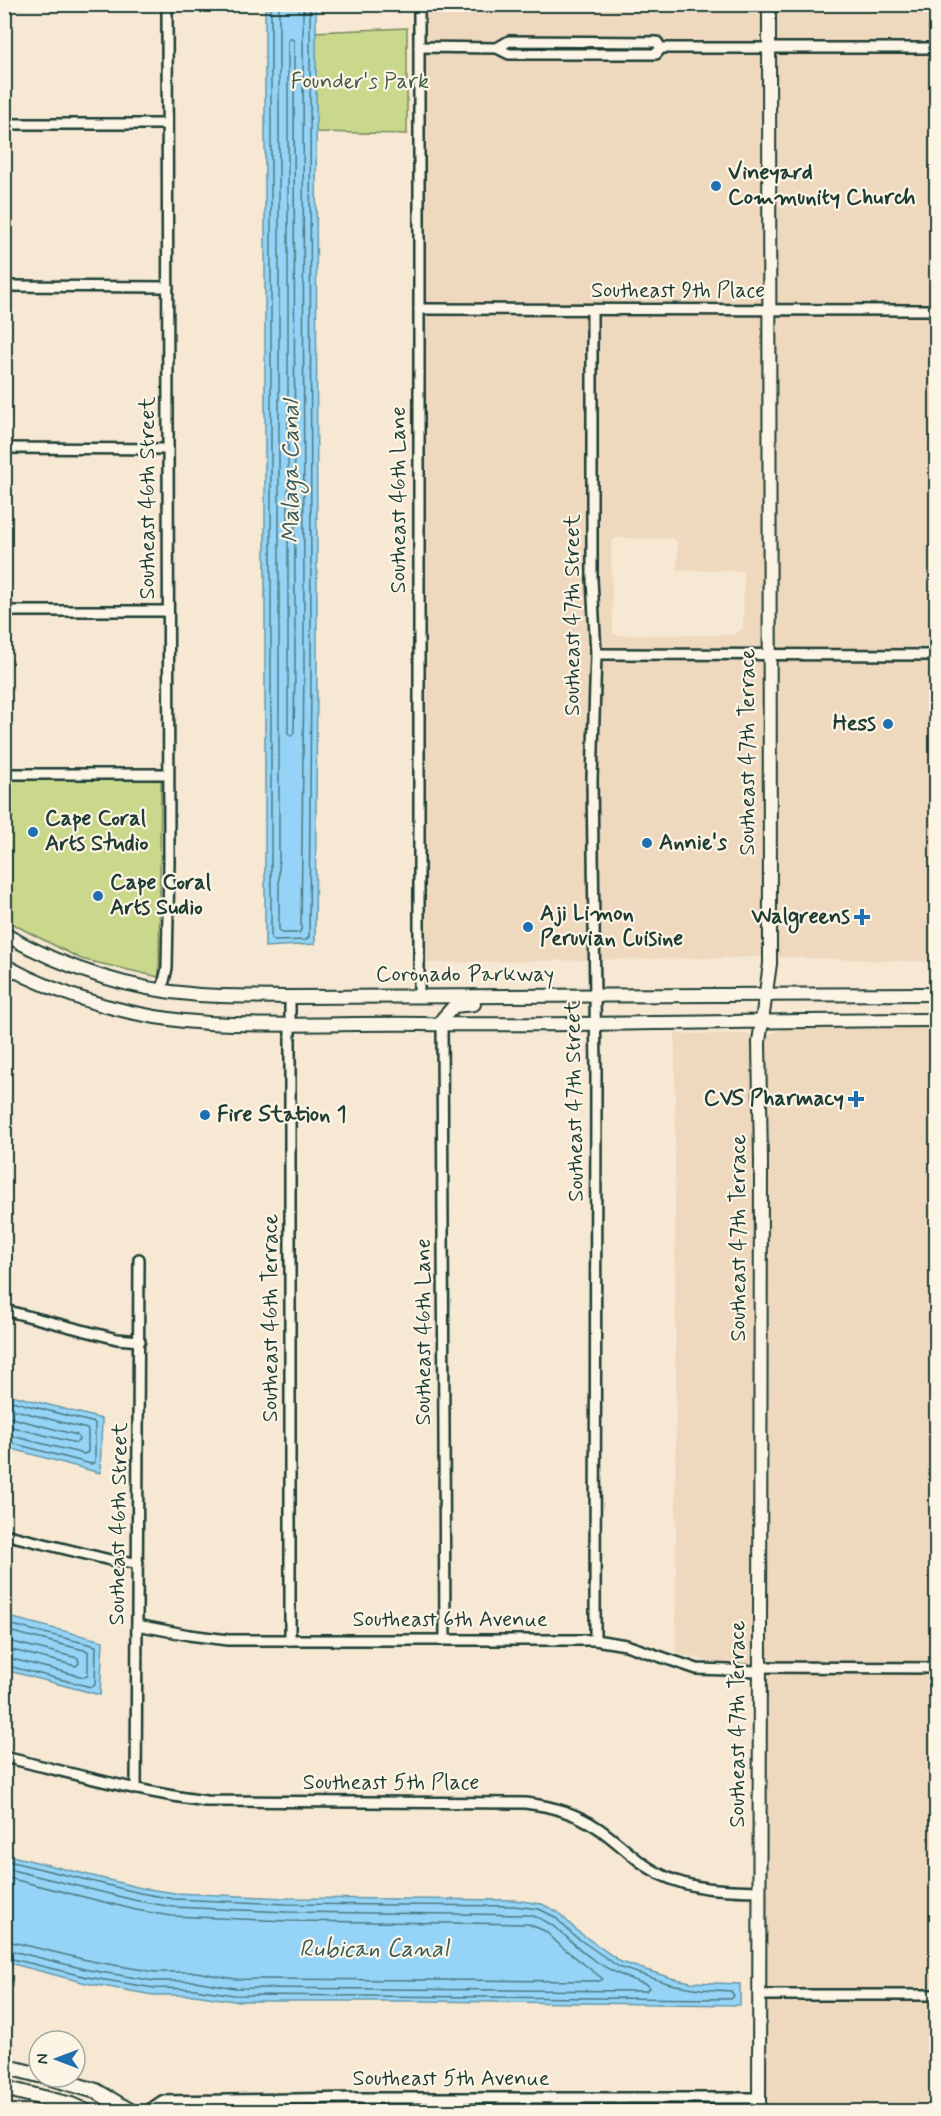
<svg xmlns="http://www.w3.org/2000/svg" width="941" height="2116" font-family="Mynerve,sans-serif">
  <rect width="100%" height="100%" fill="#f6e8d3"/>
  <filter id="ink" filterUnits="userSpaceOnUse"><feTurbulence type="fractalNoise" baseFrequency=".0167" numOctaves="2"/><feDisplacementMap in="SourceGraphic" scale="12" xChannelSelector="R" yChannelSelector="G"/><feConvolveMatrix kernelMatrix="1 2 1 2 8 2 1 2 1" color-interpolation-filters="sRGB"/></filter>
  <g filter="url(#ink)">
    <g fill="#eed8be" fill-rule="evenodd">
      <path d="M421,5H762L763,957L415,963ZM617,538H673L678,543L677,570L742,571L744,574L743,628L734,635H616L613,633L611,544L612,540Z"/>
      <path d="M776,5H936V962L776,957Z"/>
      <path d="M936,1026V2111L766,2112L767,1035L788,1027Z"/>
      <path d="M675,1034H753L752,1670H743L676,1653Z"/>
    </g>
    <g fill="#cad88b" stroke="#748a60" stroke-width="1.5">
      <path d="M407,28V134L314,132L313,32Z"/>
      <path d="M161,774L159,977L81,959L26,931L5,919L4,775Z"/>
    </g>
    <g fill="#95d4f6" stroke="#6698a8" stroke-width="1.5">
      <path d="M265,5H316L317,668L315,944L265,947Z"/>
      <path d="M4,1393L102,1419L100,1473L5,1447Z"/>
      <path d="M5,1616L103,1641L100,1695L5,1670Z"/>
      <path d="M4,1854L141,1888L175,1893L287,1898L514,1900L542,1904L558,1912L576,1930L621,1962L671,1978L691,1982L740,1984V2005L422,2001H234L195,1995H153L86,1983L5,1962Z"/>
    </g>
    <g fill="none" stroke-linecap="round" stroke-linejoin="round">
      <g stroke="#4e7982" stroke-width="1.5">
        <path d="M271,4V938L275,941L306,940L309,937L311,668L310,4"/>
        <path d="M279,4V930L282,933H299L301,930L304,667L303,4"/>
        <path d="M291,38L294,41L295,667L294,733L291,736L288,733V41Z"/>
        <path d="M4,1399L95,1423V1462L91,1464L4,1441"/>
        <path d="M4,1407L87,1429L88,1431V1452L84,1454L4,1434"/>
        <path d="M4,1416L77,1435L79,1440L76,1443L4,1425"/>
        <path d="M4,1623L96,1646L95,1685L91,1687L4,1665"/>
        <path d="M4,1630L88,1651V1675L84,1677L4,1657"/>
        <path d="M4,1640L78,1658L79,1663L76,1666L4,1648"/>
        <path d="M4,1860L140,1893L174,1899L287,1904L514,1906L539,1909L555,1917L573,1935L619,1967L670,1984L700,1989L731,1991L734,1996L731,1999L234,1995L195,1989L154,1988L87,1977L4,1957"/>
        <path d="M4,1868L138,1901L173,1907L287,1912L529,1915C554,1920 571,1944 591,1958C609,1971 627,1978 647,1985L649,1988L646,1991L235,1988L195,1981H154L89,1970L4,1949"/>
        <path d="M4,1877L136,1910L172,1916L287,1921L528,1924L545,1931L562,1947L603,1979L600,1981L235,1979L196,1972H155L91,1961L4,1940"/>
      </g>
      <g stroke="#1f3d34" stroke-width="14">
        <g id="minor">
          <path d="M419,4V996"/>
          <path d="M419,47L497,48L509,54H656L661,48"/>
          <path d="M497,48L509,41L657,42L661,48H936"/>
          <path d="M4,124H167"/>
          <path d="M4,286L168,287"/>
          <path d="M419,309L936,310"/>
          <path d="M592,311V579L596,654L592,780L596,1070L595,1640"/>
          <path d="M4,448L168,449"/>
          <path d="M4,611H168"/>
          <path d="M596,654L936,655"/>
          <path d="M4,774H168"/>
          <path d="M162,990L167,968L169,861L167,4"/>
          <path d="M442,1024L445,1639"/>
          <path d="M4,1310L117,1339L140,1341"/>
          <path d="M4,1534L110,1560L138,1563"/>
          <path d="M137,1625L189,1635L228,1640H595L626,1645L697,1669L759,1671"/>
          <path d="M290,1640V997"/>
          <path d="M759,1667L936,1668"/>
          <path d="M4,1757C71,1773 138,1792 206,1801L525,1803C551,1806 576,1813 598,1828C620,1843 639,1865 664,1876C693,1890 727,1890 759,1891"/>
          <path d="M136,1789L139,1259"/>
          <path d="M759,1995H936"/>
          <path d="M146,2112L162,2101L356,2098H759"/>
        </g>
      </g>
      <g stroke="#1f3d34" stroke-width="16">
        <g id="tertiary">
          <path d="M4,934C64,968 131,990 199,995C229,997 260,996 290,997L936,994"/>
          <path d="M4,965C65,999 139,1019 208,1023C279,1027 350,1023 421,1024C593,1026 765,1020 936,1020"/>
          <path d="M442,1024L443,1018L454,1006L474,1004"/>
          <path d="M759,2112L761,1160L759,1042L770,964L769,4"/>
        </g>
      </g>
      <g stroke="#1f3d34" stroke-width="18">
        <g id="secondary">
          <path d="M4,2066L39,2075"/>
          <path d="M48,2077L96,2091L132,2112"/>
          <path d="M4,2088L71,2105L87,2112"/>
        </g>
      </g>
      <use href="#minor" stroke="#fcf5e5" stroke-width="9"/>
      <use href="#tertiary" stroke="#fcf5e5" stroke-width="12"/>
      <use href="#secondary" stroke="#fcf5e5" stroke-width="14"/>
    </g>
  </g>
  <g fill="#1f6fb2" stroke="#fcf5e5" stroke-width="2">
    <circle cx="716" cy="186" r="6"/>
    <circle cx="888" cy="724" r="6"/>
    <circle cx="33" cy="832" r="6"/>
    <circle cx="647" cy="843" r="6"/>
    <circle cx="98" cy="896" r="6"/>
    <path d="M859 908h6v6h6v6h-6v6h-6v-6h-6v-6h6z"/>
    <circle cx="528" cy="927" r="6"/>
    <path d="M853 1090h6v6h6v6h-6v6h-6v-6h-6v-6h6z"/>
    <circle cx="205" cy="1115" r="6"/>
  </g>
  <g text-anchor="middle" dominant-baseline="central" stroke-width="4.5" stroke-linejoin="round" paint-order="stroke">
    <g font-size="22" fill="#415c45" stroke="#fcf5e5">
      <text x="360" y="82">Founder's Park</text>
    </g>
    <g font-size="22" font-weight="bold" fill="#1f3d34" stroke="#fcf5e5" text-anchor="start">
      <text x="728" y="173">Vineyard<tspan x="728" dy="25">Community Church</tspan></text>
      <text x="876" y="724" text-anchor="end">Hess</text>
      <text x="45" y="819">Cape Coral<tspan x="45" dy="25">Arts Studio</tspan></text>
      <text x="659" y="843">Annie's</text>
      <text x="110" y="883">Cape Coral<tspan x="110" dy="25">Arts Sudio</tspan></text>
      <text x="540" y="914">Aji Limon<tspan x="540" dy="25">Peruvian Cuisine</tspan></text>
      <text x="850" y="917" text-anchor="end">Walgreens</text>
      <text x="844" y="1099" text-anchor="end">CVS Pharmacy</text>
      <text x="217" y="1115">Fire Station 1</text>
    </g>
    <g font-size="22" fill="#1f3d34" stroke="#fcf5e5">
      <text x="678" y="291">Southeast 9th Place</text>
      <text transform="translate(148 498) rotate(-90)">Southeast 46th Street</text>
      <text transform="translate(399 500) rotate(-90)">Southeast 46th Lane</text>
      <text transform="translate(573 615) rotate(-90)">Southeast 47th Street</text>
      <text transform="translate(748 752) rotate(-90)">Southeast 47th Terrace</text>
      <text x="465" y="975">Coronado Parkway</text>
      <text transform="translate(575 1101) rotate(-91)">Southeast 47th Street</text>
      <text transform="translate(739 1238) rotate(-90)">Southeast 47th Terrace</text>
      <text transform="translate(271 1318) rotate(-90)">Southeast 46th Terrace</text>
      <text transform="translate(424 1332) rotate(-90)">Southeast 46th Lane</text>
      <text transform="translate(119 1524) rotate(-89)">Southeast 46th Street</text>
      <text x="450" y="1620">Southeast 6th Avenue</text>
      <text transform="translate(738 1724) rotate(-90)">Southeast 47th Terrace</text>
      <text x="391" y="1783">Southeast 5th Place</text>
      <text x="451" y="2079">Southeast 5th Avenue</text>
    </g>
    <g font-size="24" font-style="italic" fill="#375b5b" stroke="#fcf5e5">
      <text transform="translate(291 472) rotate(-90)">Malaga Canal</text>
      <text x="374" y="1949">Rubican Canal</text>
    </g>
  </g>
  <rect width="941" height="2116" fill="none" stroke="#fcf5e5" stroke-width="24"/>
  <rect x="12" y="12" width="917" height="2092" fill="none" stroke="#1f3d34" stroke-width="2" filter="url(#ink)"/>
  <g transform="translate(57 2059) rotate(270)"><circle r="28" fill="#fcf5e5" stroke="#a4ab9e" stroke-width="1.5"/>
  <path d="M0-4.5L10 22L0 15L-10 22Z" fill="#1f6fb2"/>
  <text y="-9" font-size="16" font-weight="bold" text-anchor="middle" fill="#1f3d34">N</text>
  </g>
</svg>
